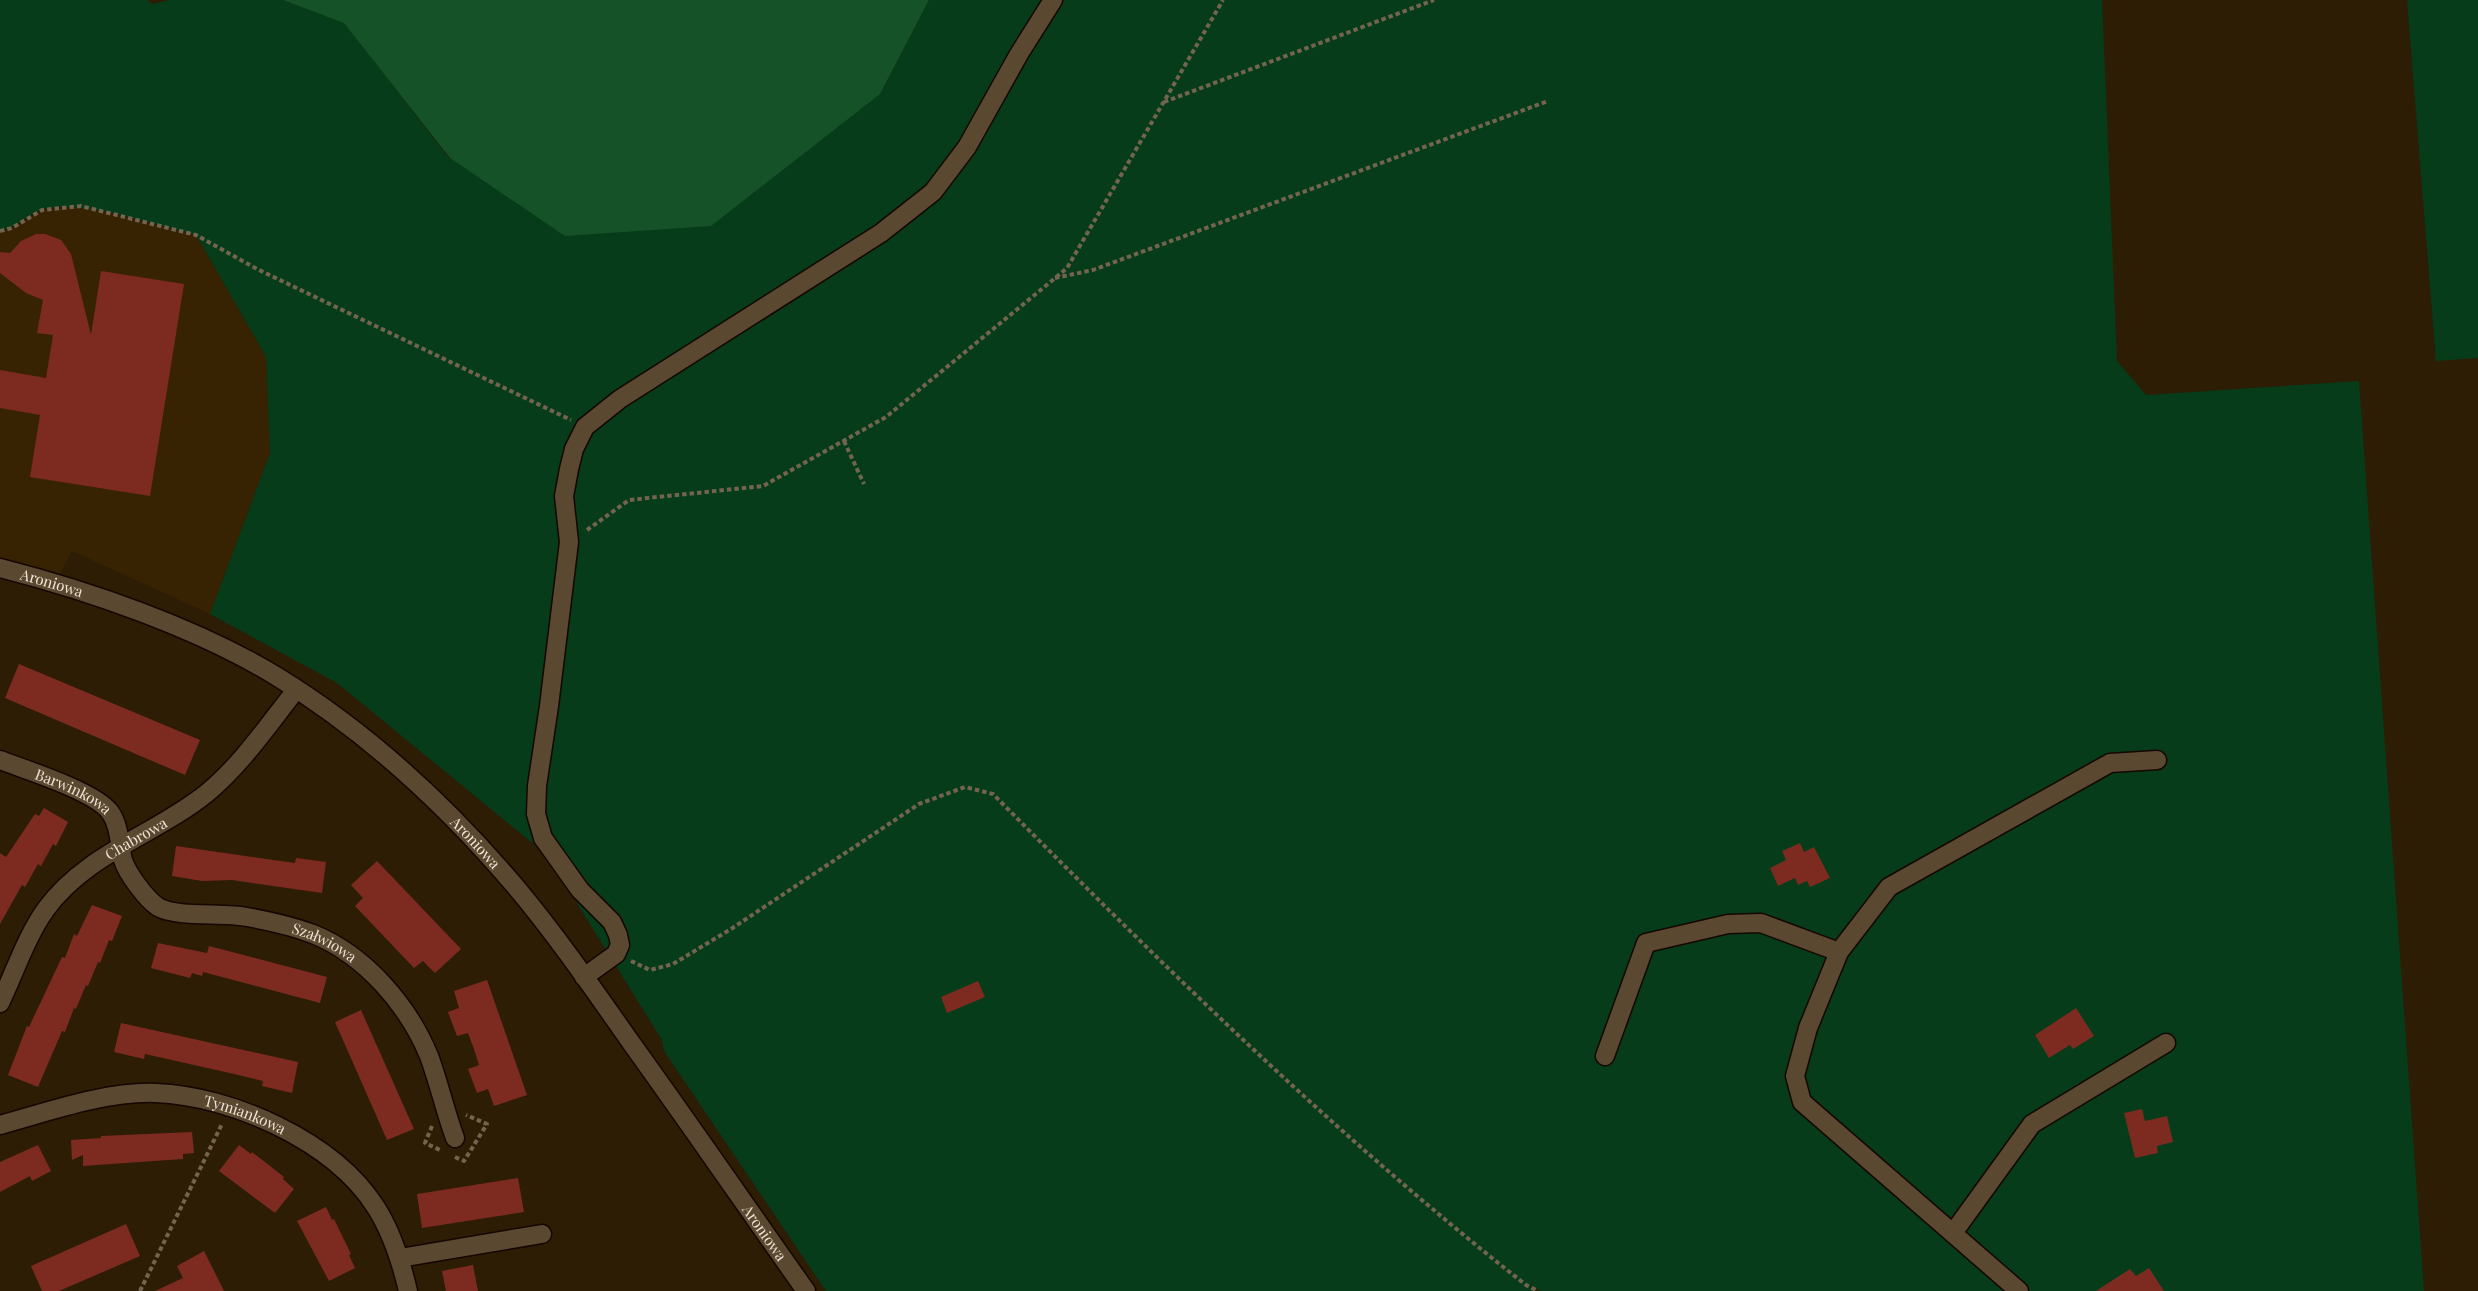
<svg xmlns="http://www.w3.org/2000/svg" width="2478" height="1291" font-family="'Playfair Display',serif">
  <rect width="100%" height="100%" fill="#2d1d05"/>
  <path fill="#372302" d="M81,206L196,235L266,357L270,453L210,614L72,551L60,574L0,562V231L12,228L42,210Z"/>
  <g fill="#063c19">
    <path d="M0,0H147L152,4L169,0H283L344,22L449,158L880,94L929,0H2102L2117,361L2146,395L2359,381L2424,1291H1542L1529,1286L1535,1291H826L664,1051L662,1040L547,855L337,683L210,614L270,453L266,357L196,235C159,226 76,197 41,210C26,216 16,227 0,231Z"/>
    <path d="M2407,0H2478V358L2436,361Z"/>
  </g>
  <path fill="#155228" d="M283,0H929L880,94L711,226L565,236L450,158L344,23Z"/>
  <g fill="#7d2a21">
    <path d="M36,234H45L61,240L71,254L91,335L101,271L184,284L150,496L30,477L40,415L0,408V370L46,378L53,335L37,333L43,300L26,293L0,273V252L10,253L21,241Z"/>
    <path d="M19,664L200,740L185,775L5,698Z"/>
    <path d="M44,808L68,822L56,846L53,844L41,866L38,864L25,887L22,885L0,924V853L6,857L35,814L39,816Z"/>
    <path d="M1800,843L1804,852L1814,847L1830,878L1810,887L1807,881L1798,885L1795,878L1778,886L1770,868L1786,860L1782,851Z"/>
    <path d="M176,846L295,863L296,858L326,862L322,893L232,880L202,881L172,876Z"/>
    <path d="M377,861L461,949L435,973L423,961L414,968L355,906L363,898L351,885Z"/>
    <path d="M92,905L122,916L112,941L109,940L100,963L98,962L88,986L86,985L76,1009L74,1008L65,1032L62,1031L38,1087L8,1075L27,1026L29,1027L62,957L65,958L74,934L77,936Z"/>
    <path d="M158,943L207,953L209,946L327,977L320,1003L203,972L202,976L192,973L190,978L151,968Z"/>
    <path d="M487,980L527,1095L494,1106L488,1089L477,1093L468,1069L479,1065L474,1049L468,1033L457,1036L448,1012L459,1008L454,991Z"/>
    <path d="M978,981L985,997L947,1013L941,997Z"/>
    <path d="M2076,1008L2094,1036L2073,1049L2070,1045L2049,1058L2035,1035Z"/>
    <path d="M361,1010L414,1129L387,1140L335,1022Z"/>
    <path d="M121,1023L298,1062L292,1093L262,1086L263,1081L234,1074L145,1054L144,1059L114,1052Z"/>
    <path d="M2142,1109L2145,1121L2167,1116L2173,1142L2157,1146L2158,1153L2135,1158L2124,1113Z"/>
    <path d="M192,1132L194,1153L183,1154V1159L83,1166V1155L72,1160L71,1140L101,1138V1136Z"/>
    <path d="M38,1145L51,1171L32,1181L30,1176L0,1192V1162Z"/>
    <path d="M239,1145L251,1154L252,1152L284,1177L283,1179L294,1189L275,1213L219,1171Z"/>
    <path d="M518,1178L524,1212L422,1228L417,1194Z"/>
    <path d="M326,1207L332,1220L334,1219L351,1254L349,1255L355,1268L329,1281L297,1221Z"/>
    <path d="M126,1224L140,1256L59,1291H42L31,1266Z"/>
    <path d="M204,1251L224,1291H155L183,1278L177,1266Z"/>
    <path d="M473,1265L478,1291H446L442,1271Z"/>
    <path d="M2149,1268L2164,1291H2096L2130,1269L2136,1276Z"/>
  </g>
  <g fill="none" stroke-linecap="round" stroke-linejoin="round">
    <g stroke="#150600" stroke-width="21">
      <g id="minor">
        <path id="s1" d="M0,568C90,591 197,628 276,676C366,731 447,806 515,886C557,936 594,990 632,1044C691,1126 748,1209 806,1291"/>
        <path id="s2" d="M0,760C26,770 94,791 110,812C120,826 119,844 123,860C127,873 146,899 158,907C177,918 223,912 247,917C269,921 292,926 313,934C365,955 408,1005 429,1056C439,1083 445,1111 455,1138"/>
        <path d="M584,977L616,954L620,945L618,935L612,922L580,890L543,838L536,814L537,786L549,706L569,542L564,496L569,469L574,449L585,427L620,399L881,233L933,192L967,147L1019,54L1053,0"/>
        <path id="s3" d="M0,1003C15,972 26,937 46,909C87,853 155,835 207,793C242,764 268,725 296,690"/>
        <path d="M1605,1056L1646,943L1728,924L1761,923L1839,952"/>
        <path id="s4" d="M0,1125C47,1112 106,1091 156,1093C232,1096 333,1141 375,1206C392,1232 401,1261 408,1291"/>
        <path d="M1953,1233L2032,1124L2166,1043"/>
        <path d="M400,1258L542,1234"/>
        <path d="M2019,1291L1802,1102L1795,1076L1808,1028L1839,952L1889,887L2110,763L2157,760"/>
      </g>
    </g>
    <g stroke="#72644f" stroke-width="4" stroke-dasharray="4.5 3" stroke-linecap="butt">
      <path d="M1164,102L1434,0"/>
      <path d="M0,231L12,228L42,210L81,206L196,235L257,269L571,420"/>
      <path d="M1055,278L1093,270L1548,101"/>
      <path d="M844,441L864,484"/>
      <path d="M587,530L629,500L763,486L886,417L1054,279L1067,268L1223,0"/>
      <path d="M631,961L650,970L673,964L731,929L919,804L965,787L993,794C1163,966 1336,1136 1526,1285L1538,1291"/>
      <path d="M432,1126L425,1143L440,1150"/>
      <path d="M455,1157L464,1161L487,1124L466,1115"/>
      <path d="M140,1291L222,1124"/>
    </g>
    <use href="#minor" stroke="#5b4830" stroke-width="18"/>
  </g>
  <g text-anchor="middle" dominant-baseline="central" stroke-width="5" stroke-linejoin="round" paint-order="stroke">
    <g font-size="15" fill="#efe4d5" stroke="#100902">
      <text stroke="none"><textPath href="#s1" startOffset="54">Aroniowa</textPath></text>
      <text stroke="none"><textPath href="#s2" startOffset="80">Barwinkowa</textPath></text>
      <text stroke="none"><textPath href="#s3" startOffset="220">Chabrowa</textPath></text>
      <text stroke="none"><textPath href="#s1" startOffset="558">Aroniowa</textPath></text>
      <text stroke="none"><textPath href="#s2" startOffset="404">Szałwiowa</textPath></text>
      <text stroke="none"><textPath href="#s4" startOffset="252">Tymiankowa</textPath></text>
      <text stroke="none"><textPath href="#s1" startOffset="1044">Aroniowa</textPath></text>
    </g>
  </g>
</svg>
